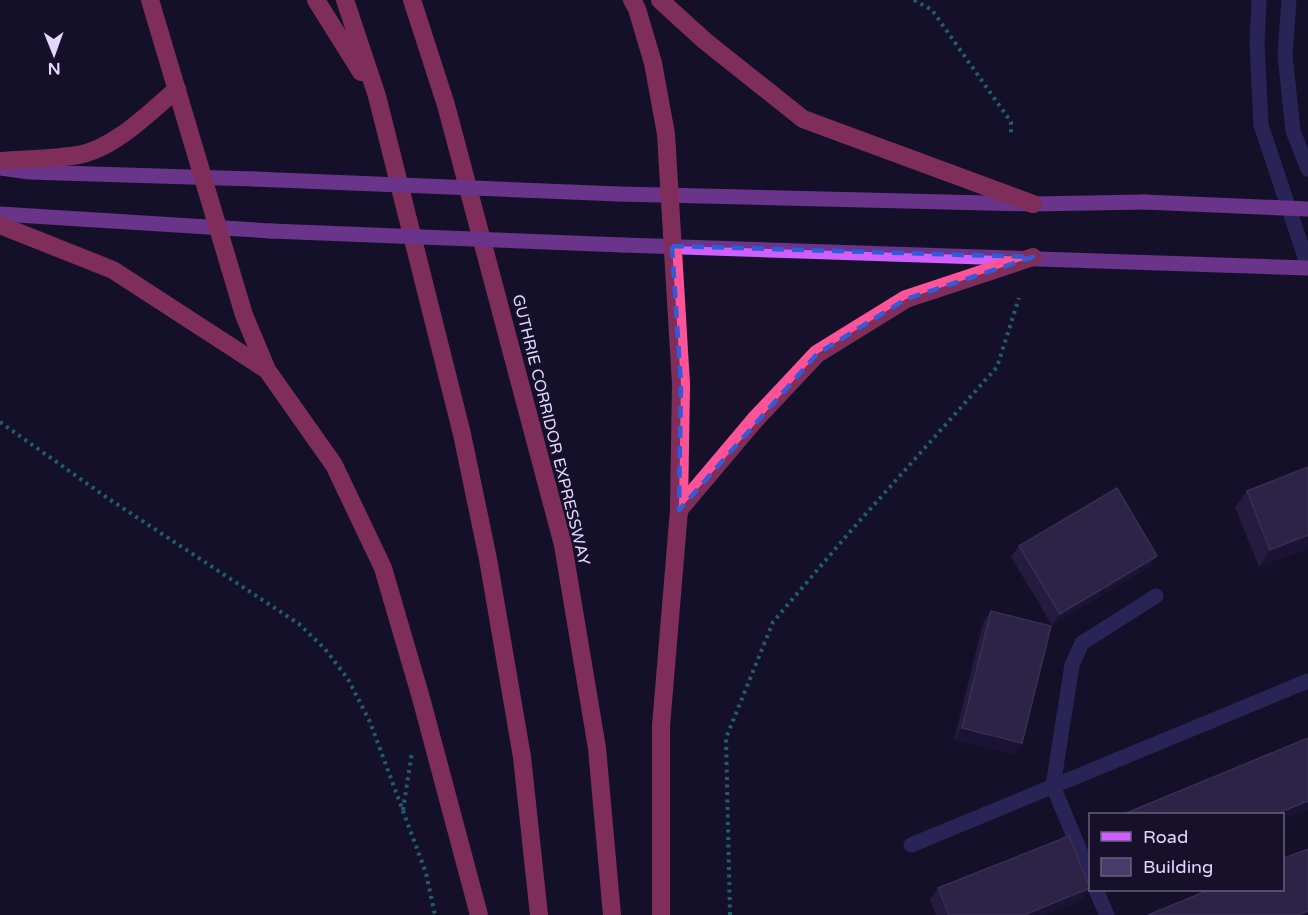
<svg xmlns="http://www.w3.org/2000/svg" width="1308" height="915" font-family="'Varela Round',sans-serif">
  <rect width="100%" height="100%" fill="#16102a"/>
  <g fill="none" stroke-linecap="round" stroke-linejoin="round">
    <g stroke="#2dbcbe" stroke-width="4" stroke-dasharray="3 4.5" stroke-linecap="butt">
      <path d="M914,0L932,10L1011,122V136"/>
      <path d="M0,422L106,497L299,624L325,649L348,679L370,722L426,873L435,915"/>
      <path d="M403,810L412,752"/>
      <path d="M730,915L726,738L773,622L848,534L997,367L1019,298"/>
    </g>
    <g stroke="#433a89" stroke-width="15">
      <path d="M1259,0L1257,43L1261,125L1308,266"/>
      <path d="M1289,0L1285,55L1293,131L1308,169"/>
      <path d="M911,845L1308,681"/>
      <path d="M1090,875L1053,786L1072,665L1082,643L1156,596"/>
      <path d="M1096,890L1107,915"/>
    </g>
    <g stroke="#cf5fff" stroke-width="15">
      <path d="M0,168L29,172L254,179"/>
      <path d="M619,194L1033,204L1144,202"/>
      <path d="M0,214L271,231"/>
      <path d="M623,245L1308,268"/>
    </g>
    <g stroke="#ff5399" stroke-width="18">
      <path d="M150,0L244,315L267,370L334,465L383,568L421,698L479,915"/>
      <path d="M316,0L361,72"/>
      <path d="M345,0L377,96L462,434L488,559L522,757L539,915"/>
      <path d="M412,0L446,105L563,545L597,748L612,915"/>
      <path d="M632,0L637,9L653,63L666,134L681,384L679,510L661,726V915"/>
      <path d="M660,0L705,41L803,119L1033,204"/>
      <path d="M0,161C26,159 53,159 78,155C114,149 150,112 177,89"/>
      <path d="M0,225L113,270L267,370"/>
      <path d="M679,510L755,420L817,354L906,299L1033,257"/>
    </g>
    <g stroke="#cf5fff" stroke-width="15">
      <path d="M254,179L619,194"/>
      <path d="M1144,202L1308,209"/>
      <path d="M271,231L623,245"/>
    </g>
  </g>
  <g fill="#352858">
    <path d="M1308,467V548L1259,567L1235,507L1247,491Z"/>
    <path d="M1019,546L1157,556L1149,567L1052,625L1011,557Z"/>
    <path d="M991,611L1022,743L1014,754L954,740L983,623Z"/>
    <path d="M938,888H1090L1082,900L1044,915H936L930,900Z"/>
  </g>
  <g fill="#21173e">
    <path d="M1308,535V548L1259,567L1270,550Z"/>
    <path d="M1157,556L1149,567L1052,625L1060,614Z"/>
    <path d="M962,728L1022,743L1014,754L954,740Z"/>
    <path d="M1308,801V810L1282,820V814H1276Z"/>
    <path d="M1090,888L1082,900L1044,915H1024Z"/>
    <path d="M1308,911V915H1298Z"/>
  </g>
  <g fill="#473b6a" stroke="#5f5481" stroke-width="1.5">
    <path d="M1308,467V535L1270,550L1247,491Z"/>
    <path d="M1117,488L1157,556L1060,614L1019,546Z"/>
    <path d="M991,611L1051,626L1022,743L962,728Z"/>
    <path d="M1308,738V801L1276,814H1124Z"/>
    <path d="M1069,836L1090,888L1024,915H949L938,888Z"/>
    <path d="M1308,849V911L1298,915H1148L1209,890H1282V859Z"/>
  </g>
  <path d="M0 0H1308V915H0ZM672,246L1033,257L906,299L817,354L679,510L681,384Z" fill="#16102a" fill-opacity=".55" fill-rule="evenodd"/>
  <path fill="none" stroke="#305cdc" stroke-width="4.5" stroke-dasharray="12 8" stroke-linejoin="round" d="M672,246L1033,257L906,299L817,354L679,510L681,384Z"/>
  <g text-anchor="middle" dominant-baseline="central" stroke-width="5" stroke-linejoin="round" paint-order="stroke">
    <g font-size="16" fill="#e0d8ff" stroke="#16102a">
      <text transform="translate(551 430) rotate(76)">GUTHRIE CORRIDOR EXPRESSWAY</text>
    </g>
  </g>
  <rect x="1089" y="813" width="195" height="78" fill="#16102a" stroke="#67607f" stroke-width="1.5"/>
  <rect x="1101" y="832" width="30" height="9" fill="#cf5fff" stroke="#67607f" stroke-width="1.5"/>
  <text x="1143" y="843" font-size="18" fill="#e0d8ff">Road</text>
  <rect x="1101" y="858" width="30" height="18" fill="#473b6a" stroke="#67607f" stroke-width="1.5"/>
  <text x="1143" y="873" font-size="18" fill="#e0d8ff">Building</text>
  <g transform="translate(54 54) rotate(179)" stroke="#16102a" stroke-width="4.5" paint-order="stroke">
  <path d="M0-4.5L10 22L0 15L-10 22Z" fill="#e0d8ff"/>
  <text y="-9" font-size="16" font-weight="bold" text-anchor="middle" fill="#e0d8ff">N</text>
  </g>
</svg>
